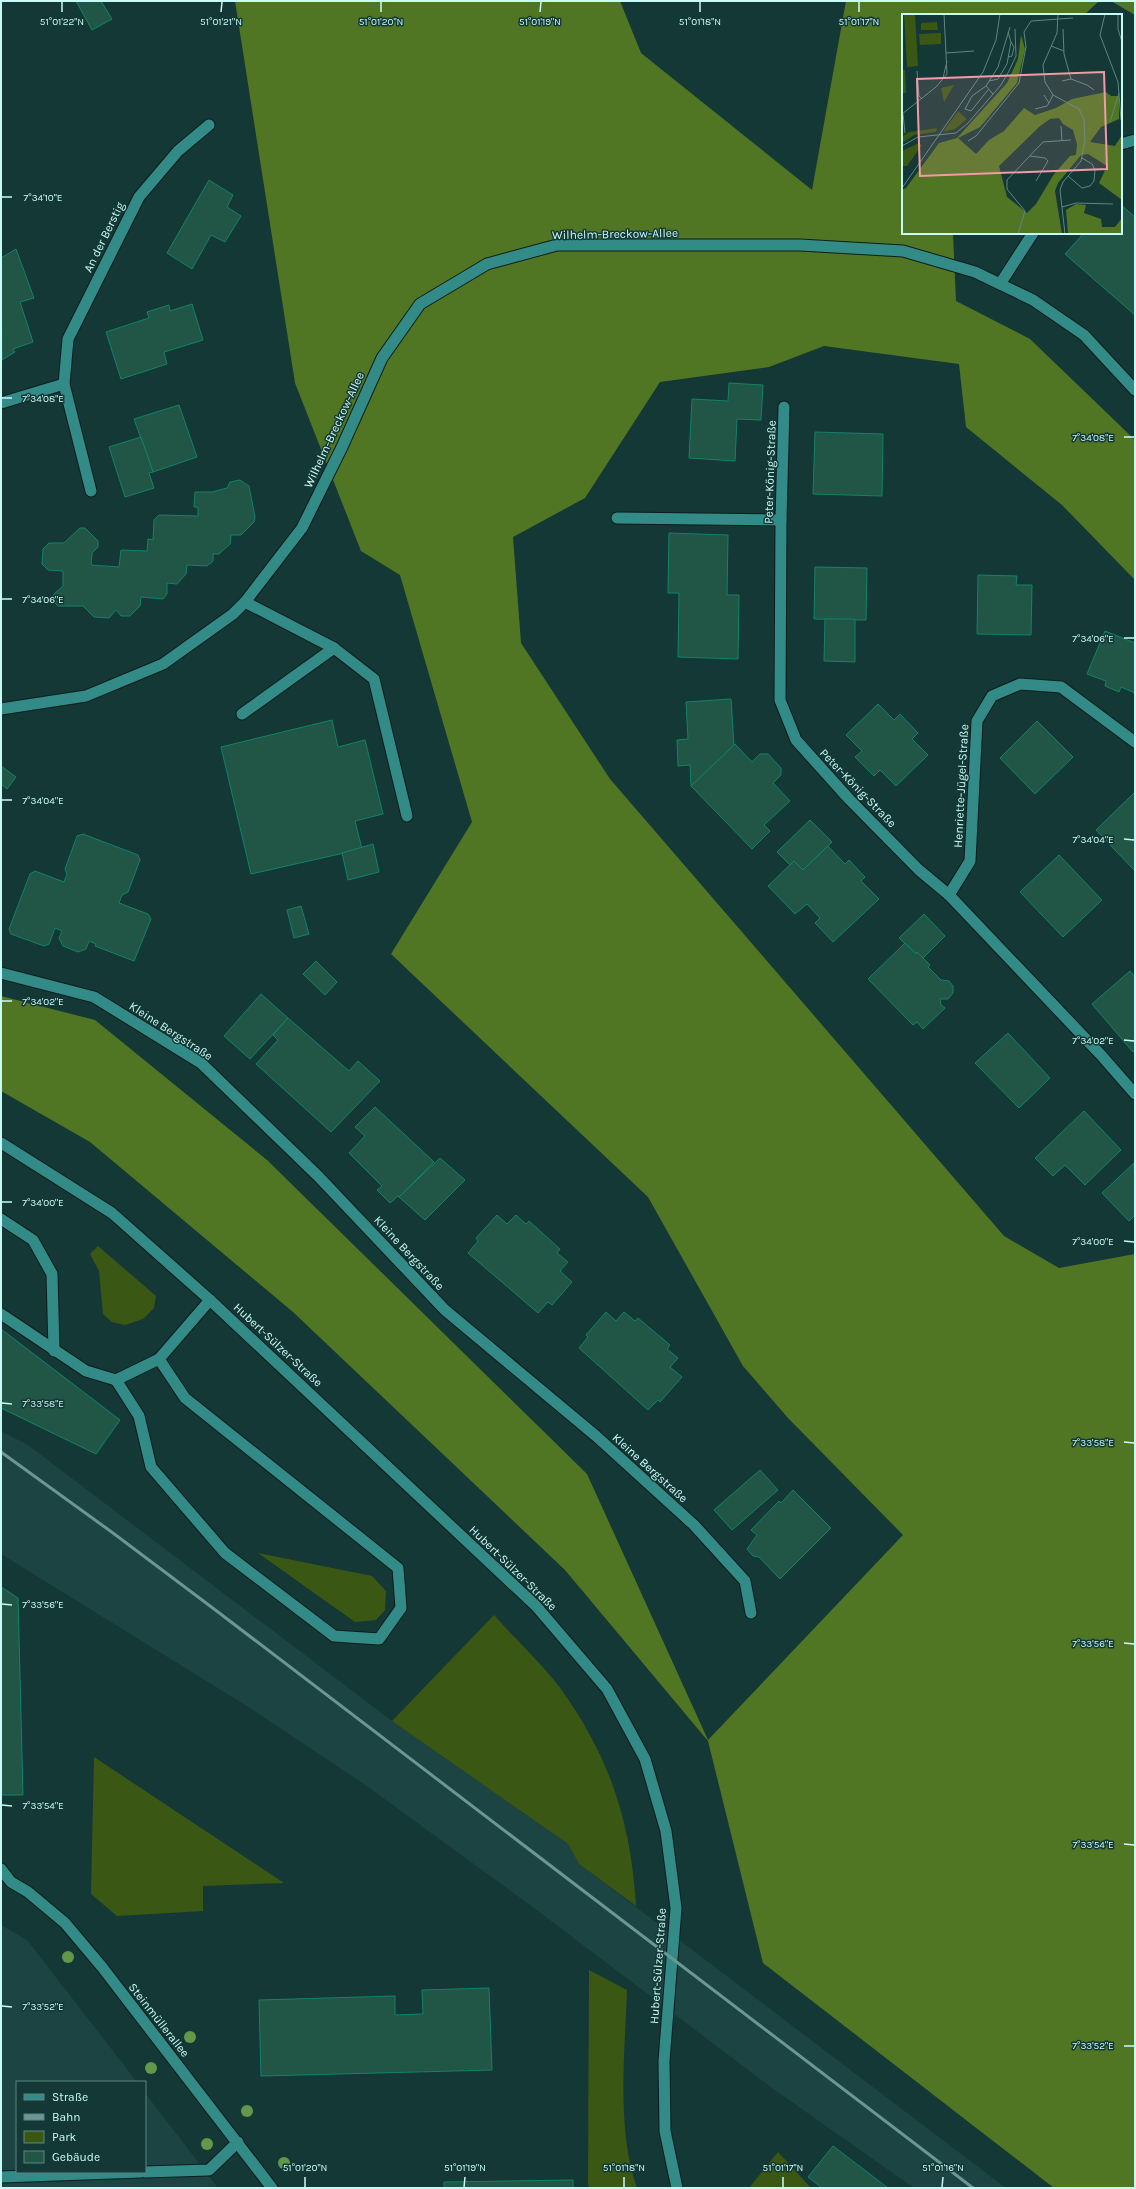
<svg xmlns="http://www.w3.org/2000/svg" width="1136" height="2189" font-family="Karla,sans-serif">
  <rect width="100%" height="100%" fill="#143836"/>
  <g fill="#1b4442">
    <path d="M1,1431L28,1445L392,1721L568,1844L579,1864L1006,2188H914L772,2088L530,1905L364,1784L250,1708L1,1554Z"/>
    <path d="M1,1925L27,1940L137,2082H17V2172H145V2093L218,2188H1Z"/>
  </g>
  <g fill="#3a5814">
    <path d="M98,1246L156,1296L154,1308L143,1319L125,1325L112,1322L103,1314L99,1271L90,1254Z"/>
    <path d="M258,1553L372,1576L386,1591L385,1610L376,1620L355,1622Z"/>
    <path d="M494,1615C514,1638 543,1665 561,1689C610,1758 631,1822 636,1906L579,1864L568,1844L392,1721Z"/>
    <path d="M94,1757L284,1883L203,1886V1911L117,1916L91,1894Z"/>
    <path d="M589,1970L627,1990C625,2052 616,2129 637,2188H589L588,2183Z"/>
    <path d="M778,2152L811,2188H749Z"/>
  </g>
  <g fill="#517623">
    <path d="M235,1H620L641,53L812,190L846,1H1099L1084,15H903V233H953L956,301L1030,339L1135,440V580L1062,505L966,427L959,364L824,346L769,367L660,382L585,498L513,537L521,643L610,779L1004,1236L1059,1268L1135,1254V2188H1054L763,1963L708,1741L565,1570L293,1312L90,1142L1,1091V996L95,1020L267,1160L587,1474L708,1740L903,1535L788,1418L743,1366L648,1197L391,954L472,822L400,575L361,551L295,383Z"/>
    <path d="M1111,1H1135V15Z"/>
  </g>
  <g fill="#215545" stroke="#108468">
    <path d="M76,1H101L112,19L92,30Z"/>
    <path d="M209,180L233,195L227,207L241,216L225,242L211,235L192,269L167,253Z"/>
    <path d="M1121,205L1135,217V315L1065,254L1084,233H1121Z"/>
    <path d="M16,249L34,298L20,302L33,342L13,349L15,352L2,360L1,258Z"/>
    <path d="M192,304L203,340L164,352L167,364L121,379L106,332L149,318L147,312L169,305L170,311Z"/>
    <path d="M729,383L763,385L761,420L737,419L735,461L689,458L692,399L728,401Z"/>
    <path d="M179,405L197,457L153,472L134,419Z"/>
    <path d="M815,432L883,434L882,496L813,494Z"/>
    <path d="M141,437L153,472L149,473L154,488L125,497L109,447Z"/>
    <path d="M240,480L249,486L255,517L254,522L241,535H231L230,544L219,554H213V561L207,566L187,565L186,574L177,584L167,583V594L163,599L141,597L140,606L130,616H121L116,610L109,618L94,617L83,606H58L53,601L54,594L63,586V571L48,570L42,564L43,549L49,543H64L80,528H85L98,541V547L92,553L91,565L119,567L121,550L147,551L148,539L153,540L154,520L159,515L198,516V507H194L195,492H212L227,488L230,482Z"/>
    <path d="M669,533L728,535L727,595H739L738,659L678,657L679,593H668Z"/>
    <path d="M815,567L867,568L866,620L814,619Z"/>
    <path d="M978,575L1017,576L1016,585H1032L1031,635L977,634Z"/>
    <path d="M825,619H855V662L824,661Z"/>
    <path d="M1105,631L1135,643V693L1121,687L1119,692L1105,686L1106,681L1087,674Z"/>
    <path d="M731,699L734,746L691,786L690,765L678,766L677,740L688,739L686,702Z"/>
    <path d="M878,704L894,720L900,714L918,733L912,739L928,755L896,786L880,770L874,776L855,757L862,751L846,735Z"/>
    <path d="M332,720L338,747L365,740L383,814L355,821L362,849L251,874L221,747Z"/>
    <path d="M1037,721L1073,757L1035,794L1000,758Z"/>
    <path d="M735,744L752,762L760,754H768L781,768V775L773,783L790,801L764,825L770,831L752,849L691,786Z"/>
    <path d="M1,766L16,777L7,789L1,784Z"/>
    <path d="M1135,792V871L1096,830Z"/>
    <path d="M810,820L832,842L803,870L794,861L790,865L777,852Z"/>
    <path d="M83,834L138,855L140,860L128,892L122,895L119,903L148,914L151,919L134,961L95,946L96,944L89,941L86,949L78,952L63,946L59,938L62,931L55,928L49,944L44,946L11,934L9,929L30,874L35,871L64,882L67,874L65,869L77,836Z"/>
    <path d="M373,844L379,872L348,880L342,853Z"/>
    <path d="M828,846L845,864L849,860L865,877L861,881L879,899L833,942L815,923L820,918L807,904L795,914L768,886L794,861L803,870Z"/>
    <path d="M1059,855L1102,900L1063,937L1020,892Z"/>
    <path d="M301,906L309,934L294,938L287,910Z"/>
    <path d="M924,914L945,936L923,958L917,952L916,954L899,938Z"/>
    <path d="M905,943L916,954L917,952L930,965L928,967L941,980L949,981L953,986V993L948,999H940L941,1005L945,1008L923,1029L917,1022L913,1025L868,979Z"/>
    <path d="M316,961L337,982L325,995L303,974Z"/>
    <path d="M1130,971L1135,977V1050L1133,1052L1092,1004Z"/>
    <path d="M261,994L288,1018L250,1059L224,1036Z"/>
    <path d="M288,1018L349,1071L358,1061L380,1081L331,1132L256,1064L278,1040L273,1035Z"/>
    <path d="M1008,1033L1050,1078L1019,1108L975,1063Z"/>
    <path d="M375,1107L434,1162L399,1197L398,1196L390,1203L377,1190L382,1186L349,1153L365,1136L355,1127Z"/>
    <path d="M1084,1111L1121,1150L1085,1185L1065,1165L1053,1176L1035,1158Z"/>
    <path d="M440,1158L465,1180L425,1220L399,1197Z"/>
    <path d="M1134,1163L1135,1215L1129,1221L1102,1193Z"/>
    <path d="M497,1215L507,1224L516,1215L526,1224L529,1221L560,1249L557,1253L568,1262L560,1271L572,1282L552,1305L548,1302L538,1313L468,1253L478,1241L476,1238Z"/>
    <path d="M606,1312L616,1321L624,1312L635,1321L638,1318L670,1345L667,1349L678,1358L670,1367L682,1377L660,1402L658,1400L648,1410L579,1348L588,1337L586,1335Z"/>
    <path d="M1,1329L120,1420L96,1454L1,1408Z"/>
    <path d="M760,1470L778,1490L732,1530L714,1510Z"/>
    <path d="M793,1490L831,1528L780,1579L759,1557L753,1556L747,1549L757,1535L751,1530L779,1501L781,1503Z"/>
    <path d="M1,1587L18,1598L23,1795H1Z"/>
    <path d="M489,1988L492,2070L261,2076L259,2000L395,1996V2015L423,2014L422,1990Z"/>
    <path d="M833,2146L888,2188H822L808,2177Z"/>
    <path d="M573,2180V2188H444V2182Z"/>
  </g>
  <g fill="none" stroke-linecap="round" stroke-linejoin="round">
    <g stroke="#0e1d1c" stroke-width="13">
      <g id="service">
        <path d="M1121,144L1135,140"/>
        <path d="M1000,284L1033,233"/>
        <path d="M64,384L68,339L139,197L178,151L209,125"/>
        <path d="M334,648L374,679L407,816"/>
        <path d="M242,714L334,648L245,602"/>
        <path d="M1,1219L33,1240L52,1274L54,1351"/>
        <path d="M1,1314L86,1371L116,1380L159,1359L210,1300"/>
        <path d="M116,1380L139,1416L151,1467L225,1553L334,1636L379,1639L401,1608L398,1568L185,1398L159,1359"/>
        <path d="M145,2172L209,2170L238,2142"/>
        <path d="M1,2177L141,2172"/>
      </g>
    </g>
    <g stroke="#0e1d1c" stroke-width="13">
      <g id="minor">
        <path d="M1,403L64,384L91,491"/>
        <path d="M784,407L781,520L780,700L796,740L849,799L919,870L949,895L1101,1055L1135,1094"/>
        <path d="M617,518L781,520"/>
        <path d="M949,895L970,861L977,721L992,696L1020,684L1061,687L1135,742"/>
        <path d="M1,973L94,997L201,1063L318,1176L445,1310L596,1436L694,1525L745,1581L751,1613"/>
        <path d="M1,1869L11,1882L28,1892L65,1923L102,1967L272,2188"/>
      </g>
    </g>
    <g stroke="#0e1d1c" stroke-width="13">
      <g id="tertiary">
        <path d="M1,709L86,696L163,664L233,614L245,602L302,528L342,447L382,358L420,304L487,264L557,245H800L903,251L975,272L1033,300L1084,335L1135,390"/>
        <path d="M1,1143L112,1213L210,1300L536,1606L607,1689L645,1759L666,1831L676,1908L664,2061L665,2131L677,2188"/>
      </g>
    </g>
    <use href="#service" stroke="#328b86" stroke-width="11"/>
    <use href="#minor" stroke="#328b86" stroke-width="11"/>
    <use href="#tertiary" stroke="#328b86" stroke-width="11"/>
    <path stroke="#6a9693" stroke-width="3" d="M1,1452L113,1533L218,1612L973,2188"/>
  </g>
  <g fill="#63974a">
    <circle cx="68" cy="1957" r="6"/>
    <circle cx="190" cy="2037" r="6"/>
    <circle cx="151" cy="2068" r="6"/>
    <circle cx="247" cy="2111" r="6"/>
    <circle cx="207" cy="2144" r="6"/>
    <circle cx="284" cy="2163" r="6"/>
  </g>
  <path fill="none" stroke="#c8fbf7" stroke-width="1.5" d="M62,12V2M221,12L222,2M381,12V2M540,12L541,2M700,12V2M859,12V2M2,197H12M2,398H12M1124,437H1134M2,599H12M1124,638H1134M2,800H12M1124,839L1134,840M2,1001H12M1124,1040L1134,1041M2,1202H12M1124,1241L1134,1242M2,1403L12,1404M1124,1442L1134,1443M2,1604L12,1605M1124,1643L1134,1644M2,1805L12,1806M1124,1844L1134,1845M2,2006L12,2007M1124,2046H1134M305,2187V2177M464,2187L465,2177M624,2187V2177M783,2187V2177M942,2187L943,2177"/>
  <g text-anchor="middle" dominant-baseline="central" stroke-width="3" stroke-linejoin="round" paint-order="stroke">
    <g font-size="12" fill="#c8fbf7" stroke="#143836">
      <text transform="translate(615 234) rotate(-1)">Wilhelm-Breckow-Allee</text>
      <text transform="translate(104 237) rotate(-64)">An der Berstig</text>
      <text transform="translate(334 430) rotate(-65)">Wilhelm-Breckow-Allee</text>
      <text transform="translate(770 472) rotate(-88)">Peter-König-Straße</text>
      <text transform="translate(961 786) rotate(-87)">Henriette-Jügel-Straße</text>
      <text transform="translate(858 788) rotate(46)">Peter-König-Straße</text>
      <text transform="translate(171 1031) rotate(33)">Kleine Bergstraße</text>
      <text transform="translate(409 1253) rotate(47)">Kleine Bergstraße</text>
      <text transform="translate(278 1345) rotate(43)">Hubert-Sülzer-Straße</text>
      <text transform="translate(650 1468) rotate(42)">Kleine Bergstraße</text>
      <text transform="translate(513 1568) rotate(44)">Hubert-Sülzer-Straße</text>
      <text transform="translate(658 1966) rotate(-86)">Hubert-Sülzer-Straße</text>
      <text transform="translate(159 2020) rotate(52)">Steinmüllerallee</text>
    </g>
  </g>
  <g transform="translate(902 14)">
    <rect width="220" height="220" fill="#143836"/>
    <path d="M2,0H13L16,52L5,53ZM35,8L36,16H19V9ZM39,19V30L18,31L17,20ZM0,56H3L4,79H0ZM52,71L42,88L39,74ZM56,97L65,105L53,115L41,118ZM35,114L34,118L12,121L0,129V123L7,118ZM17,129L20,131L5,152H0V137Z" fill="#3a5814"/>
    <path d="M119,21L123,35L115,69L78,113L56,124L74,140L87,126L102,117L122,94L133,101L154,94L170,85L204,78L209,82H217V105L199,113L188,128L213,132L220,121V186L197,169L205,152L186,140L179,141L156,169L153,177L160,220H0V176L4,174L37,129L55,124L105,69L116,45ZM157,104L161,110L171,116L175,130L174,141L168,142L152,160L134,190L125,199L105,183L97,152L137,113L148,105ZM174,190L184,191L182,199L199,205L200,213H213L220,204V220H166L164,196Z" fill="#517623" fill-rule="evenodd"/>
    <path fill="none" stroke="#5c8683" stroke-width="1" d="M156,0L155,19L141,51L143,68L151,81L177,95L182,106L183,127L179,147L161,168L158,176L163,220M203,0L198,21L216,68L219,106M216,0V15L220,28M149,32L162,37M44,39L72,37M106,43L110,42L112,33L109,28M15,57L17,82L20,85M41,64L45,47M169,65L185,71L192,76M87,67L96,65L105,50L109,28L106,18M160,67L169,65L162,40L161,15M84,72L70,82L63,95L69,97L86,76M91,80L84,72L96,53L108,13M142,81L147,89L151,81M133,95L145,92L147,89M0,100L34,73L45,60L42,0M1,100L3,119M208,108L217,79M159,112L160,126M66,127L74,122L117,69L124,33L122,18L129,7L171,4M0,132L16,123L54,119L66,109L99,71L107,57L114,42L113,15M128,142L143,144L146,147L134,167M166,162L180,174L188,172L192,167L193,156L190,150L180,144M0,174L81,58L94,26L98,0M160,193L174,189L211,190M116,220L123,197L105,175V166L141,128L169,126"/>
    <path fill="#f39aa7" fill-opacity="0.15" stroke="#f39aa7" stroke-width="2" d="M202,58L205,155L18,162L15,65Z"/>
    <rect width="220" height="220" fill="none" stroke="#c8fbf7" stroke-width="2"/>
  </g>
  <g font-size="10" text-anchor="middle" fill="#c8fbf7" stroke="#143836" stroke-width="3" stroke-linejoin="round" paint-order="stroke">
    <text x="62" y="25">51°01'22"N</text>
    <text x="221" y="25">51°01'21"N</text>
    <text x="381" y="25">51°01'20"N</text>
    <text x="540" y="25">51°01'19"N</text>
    <text x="700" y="25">51°01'18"N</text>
    <text x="859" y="25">51°01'17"N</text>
    <text x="43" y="201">7°34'10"E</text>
    <text x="43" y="402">7°34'08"E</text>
    <text x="1093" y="441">7°34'08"E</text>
    <text x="43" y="603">7°34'06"E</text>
    <text x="1093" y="642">7°34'06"E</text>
    <text x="43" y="804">7°34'04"E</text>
    <text x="1093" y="843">7°34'04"E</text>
    <text x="43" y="1005">7°34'02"E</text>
    <text x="1093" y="1044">7°34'02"E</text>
    <text x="43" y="1206">7°34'00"E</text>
    <text x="1093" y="1245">7°34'00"E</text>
    <text x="43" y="1407">7°33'58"E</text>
    <text x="1093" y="1446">7°33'58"E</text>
    <text x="43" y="1608">7°33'56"E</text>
    <text x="1093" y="1647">7°33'56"E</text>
    <text x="43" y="1809">7°33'54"E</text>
    <text x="1093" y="1848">7°33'54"E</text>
    <text x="43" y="2010">7°33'52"E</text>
    <text x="1093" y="2049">7°33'52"E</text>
    <text x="305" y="2171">51°01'20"N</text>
    <text x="465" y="2171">51°01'19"N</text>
    <text x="624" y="2171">51°01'18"N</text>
    <text x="783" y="2171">51°01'17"N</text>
    <text x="943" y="2171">51°01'16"N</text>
  </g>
  <rect width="1136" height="2189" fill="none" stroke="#c8fbf7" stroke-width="4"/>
  <rect x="16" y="2081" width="130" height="92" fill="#143836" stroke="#5c8683"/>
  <rect x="24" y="2094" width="20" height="6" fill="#328b86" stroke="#5c8683"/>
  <text x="52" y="2101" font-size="12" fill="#c8fbf7">Straße</text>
  <rect x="24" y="2114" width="20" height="6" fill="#6a9693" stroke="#5c8683"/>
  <text x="52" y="2121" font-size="12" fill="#c8fbf7">Bahn</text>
  <rect x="24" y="2131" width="20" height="12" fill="#3a5814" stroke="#5c8683"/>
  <text x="52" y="2141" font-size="12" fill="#c8fbf7">Park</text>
  <rect x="24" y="2151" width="20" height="12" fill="#215545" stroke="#5c8683"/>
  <text x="52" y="2161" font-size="12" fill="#c8fbf7">Gebäude</text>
</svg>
